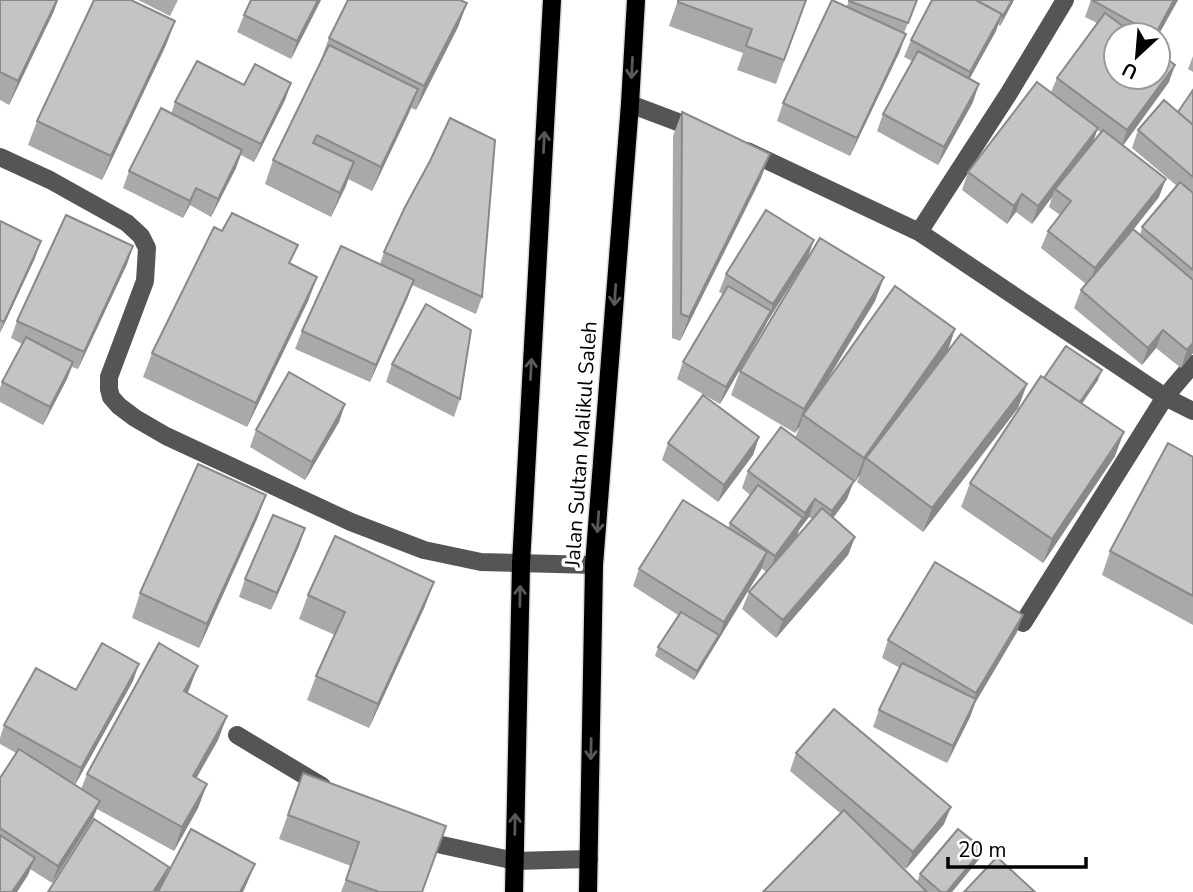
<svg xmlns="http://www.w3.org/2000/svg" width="1193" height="892" font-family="'Nunito Sans',sans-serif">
  <rect width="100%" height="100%" fill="#fff"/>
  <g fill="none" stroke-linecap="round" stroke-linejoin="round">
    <g stroke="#dbdbdb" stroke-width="21">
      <g id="major">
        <path d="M514,892L521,564L552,0"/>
        <path d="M588,892L594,565L630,104L636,0"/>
      </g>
    </g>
    <g stroke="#555" stroke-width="18">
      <path d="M630,104L699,130"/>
      <path d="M747,151L919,232L1165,397L1193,411"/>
      <path d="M0,157L50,180L127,223L141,236L147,248L145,281L109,377V389L111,397L119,406L135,418L166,436L351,522L424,550L481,562L594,565"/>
      <path d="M919,232L1009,93L1065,0"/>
      <path d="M1023,623L1165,397L1193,364"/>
      <path d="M237,735L322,786"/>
      <path d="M417,837L442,845L515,861L589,859"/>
    </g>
    <use href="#major" stroke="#000" stroke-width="18"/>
  </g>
  <g fill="#a9a9a9" fill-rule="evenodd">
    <path d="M0,0L54,11L9,105L0,100Z"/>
    <path d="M138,0H178L170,16Z"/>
    <path d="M251,0H321L291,59L237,32L244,15Z"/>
    <path d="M678,0H806L776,84L737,70L743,53L669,26Z"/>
    <path d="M849,0H917L904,33L897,30L900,51L850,156L777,121L783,103L847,6Z"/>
    <path d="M1014,0L1000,26L998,24L996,31L969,79L973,102L938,165L877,131L883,114L912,61L904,57L911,40Z"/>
    <path d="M1091,0H1178L1158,35H1116L1169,82L1123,146L1159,197L1133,229L1140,235L1142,227L1177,186L1132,148L1138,130L1178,112L1193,90V353L1181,368L1156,348L1142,365L1074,308L1081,290L1086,284L1041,248L1048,231L1060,215L1049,207L1052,197L1032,224L1016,212L1007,224L962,190L968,172L1051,92L1057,78L1097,23L1085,17ZM1097,130L1101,132L1092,143Z"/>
    <path d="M467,3L458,27L416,110L411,108L372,191L348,179L331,217L265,184L273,160L320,62L329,38Z"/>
    <path d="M175,21L166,45L102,180L28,145L37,121Z"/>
    <path d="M1193,56V72L1188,69Z"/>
    <path d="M291,83L285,100L254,162L241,155L236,168L211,217L190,205L183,218L123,188L129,171L171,114L175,102Z"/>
    <path d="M682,112L761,178L680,341L672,338L673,136Z"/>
    <path d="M0,221L35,258L0,333Z"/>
    <path d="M133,246L127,264L78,369L72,367L67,379L43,425L0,402V388L2,382L22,344L11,338L17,321Z"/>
    <path d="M384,252L482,297L476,314L412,285L370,382L295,349L302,331L380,264Z"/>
    <path d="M808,257L767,322L764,328L720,404L677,379L683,362L723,294L719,292L726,274Z"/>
    <path d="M291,264L317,277L308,301L247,427L143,377L152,353Z"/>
    <path d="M884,277L875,301L821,390L955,329L947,352L1027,384L1018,408L923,532L857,482L860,475L855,482L851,479L847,499L833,518L855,537L848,555L776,638L742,609L749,592L766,572L761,568L694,680L655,656L658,647L678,615L633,586L639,569L728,528L730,523L750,495L742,488L748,471L795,438L800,426L795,433L731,395L740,371ZM809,517L812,519L792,542L797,536L799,530Z"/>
    <path d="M392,364L460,399L454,417L386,382Z"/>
    <path d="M1044,378L1098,380L1082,404L1115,456L1043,563L961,507L970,483Z"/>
    <path d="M345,404L339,422L305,480L250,447L256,430Z"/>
    <path d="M759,437L753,455L718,502L662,460L668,443Z"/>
    <path d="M1193,457V625L1102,575L1110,551Z"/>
    <path d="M266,495L257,519L199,648L132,618L140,593Z"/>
    <path d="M305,528L299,546L271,610L239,597L245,579Z"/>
    <path d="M308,595L425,606L369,728L307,700L316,676L335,635L299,619Z"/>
    <path d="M1017,632L975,703L970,717L947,763L873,727L879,710L900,668L882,658L888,640Z"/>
    <path d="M133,681L75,785L81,789L87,774L189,690L187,693L227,716L218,740L196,778L207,784L198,808L174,851L97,809L93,818L52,883L30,869L28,875L17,892H0V778L16,753L0,744V738L4,725L76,690Z"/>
    <path d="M796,753L944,824L906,869L894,859L917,882L920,874L983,849L980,858L952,892H763L840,813L790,771Z"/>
    <path d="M303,773L422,892H341L351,866L279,839Z"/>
  </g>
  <g fill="#898989">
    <path d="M57,0H58L54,11L9,105L18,81Z"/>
    <path d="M318,0H321L291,59L297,41Z"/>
    <path d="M1012,0H1014L1000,26L1003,16Z"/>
    <path d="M1174,0H1178L1158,36L1155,35Z"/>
    <path d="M467,3L458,27L416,110L424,86Z"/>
    <path d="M1002,14L996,31L964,89L970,72Z"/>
    <path d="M175,21L166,45L102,180L111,156Z"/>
    <path d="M906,34L900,51L850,156L857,138Z"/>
    <path d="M1175,65L1169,82L1121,148L1127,130Z"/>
    <path d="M291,83L285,100L254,162L261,144Z"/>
    <path d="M979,84L973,102L938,165L944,147Z"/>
    <path d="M418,89L409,113L372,191L381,167Z"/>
    <path d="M1098,128L1092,145L1055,189L1052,197L1032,224L1038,206Z"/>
    <path d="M242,150L236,168L211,217L218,199Z"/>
    <path d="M770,154L761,178L680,341L689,317Z"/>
    <path d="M354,162L346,186L331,217L340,193Z"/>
    <path d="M1166,179L1159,197L1089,286L1095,268Z"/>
    <path d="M196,188L190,205L183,218L190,201Z"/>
    <path d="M1022,194L1016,212L1007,224L1014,206Z"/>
    <path d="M814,240L808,257L767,322L764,328L720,404L726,387L771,311L773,304Z"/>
    <path d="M41,241L35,258L0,333L4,322Z"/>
    <path d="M133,246L127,264L78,369L84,352Z"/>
    <path d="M317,277L308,301L247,427L256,403Z"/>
    <path d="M884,277L875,301L805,416L803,415L800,426L795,433L804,409Z"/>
    <path d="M414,280L408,297L370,382L376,365Z"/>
    <path d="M955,329L947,353L866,458L860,475L855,482L864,458Z"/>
    <path d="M1163,330L1156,348L1142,365L1148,348Z"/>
    <path d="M1193,343V353L1181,368L1187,350Z"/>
    <path d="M73,362L67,379L43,425L50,407Z"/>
    <path d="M1102,370L1098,380L1069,422L1072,413Z"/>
    <path d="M1027,384L1018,408L923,532L932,508Z"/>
    <path d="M345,404L339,422L305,480L312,462Z"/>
    <path d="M1124,432L1115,456L1043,563L1052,539Z"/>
    <path d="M759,437L753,455L718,502L724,485Z"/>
    <path d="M854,481L847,499L825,529L832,511Z"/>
    <path d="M266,495L257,519L199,648L207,624Z"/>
    <path d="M815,499L809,517L799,530L797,536L769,574L775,556L803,519L805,513Z"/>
    <path d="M305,528L299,546L271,610L277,593Z"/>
    <path d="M855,537L848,555L776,638L783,620Z"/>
    <path d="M767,552L761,570L694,680L697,671L719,636L724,622Z"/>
    <path d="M434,582L425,606L369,728L378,704Z"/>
    <path d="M1023,615L1017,632L975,703L970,717L947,763L953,746L970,711L976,693Z"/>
    <path d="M139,664L133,681L75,785L81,768Z"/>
    <path d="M198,666L189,690L175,715L184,691Z"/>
    <path d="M227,716L218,740L184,800L193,776Z"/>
    <path d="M207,784L198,808L174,851L182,827Z"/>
    <path d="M100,801L93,818L52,883L58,866Z"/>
    <path d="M951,807L944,824L906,869L913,852Z"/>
    <path d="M983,849L980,858L952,892H947Z"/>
    <path d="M35,858L28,875L17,892H12Z"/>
    <path d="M255,864L248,881L243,892H240Z"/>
    <path d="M169,867L160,891V892H153Z"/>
  </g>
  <g fill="#c4c4c4" stroke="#898989" stroke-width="2">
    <path d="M0,0H57L18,81L0,72Z"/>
    <path d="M94,0H131L175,21L111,156L37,121Z"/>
    <path d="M251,0H318L297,41L244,15Z"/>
    <path d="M348,0H460L467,3L424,86L329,38Z"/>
    <path d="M678,0H806L784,60L746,46L752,29L678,2Z"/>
    <path d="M832,0L906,34L857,138L783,103Z"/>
    <path d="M849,0H917L908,23L849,1Z"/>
    <path d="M932,0H976L1002,14L970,72L911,40Z"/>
    <path d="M976,0H1012L1003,16L1001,15L1002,14Z"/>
    <path d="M1092,0H1174L1155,35Z"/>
    <path d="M1105,13L1135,35H1116V77H1158V52L1175,65L1127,130L1057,78Z"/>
    <path d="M329,45L418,89L381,167L317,135L313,143L354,162L340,193L273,160Z"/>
    <path d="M918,51L979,84L944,147L883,114Z"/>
    <path d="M197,61L244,85L255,64L291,83L261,144L175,102Z"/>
    <path d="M1037,82L1098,128L1038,206L1022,194L1014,206L968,172Z"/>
    <path d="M1193,90V125L1178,112Z"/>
    <path d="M1164,100L1193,125V177L1138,130Z"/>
    <path d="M161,108L242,150L218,199L196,188L190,201L129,171Z"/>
    <path d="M682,112L770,154L689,317L681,314Z"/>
    <path d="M450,118L495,140L482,297L384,252L405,207L430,161Z"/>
    <path d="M1103,130L1166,179L1095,268L1048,231L1071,201L1055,189Z"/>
    <path d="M1180,182L1193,193V270L1142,227Z"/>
    <path d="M766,210L814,240L773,304L726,274Z"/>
    <path d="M232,213L298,245L289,263L317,277L256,403L152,353L214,227L222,231Z"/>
    <path d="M66,215L133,246L84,352L17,321Z"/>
    <path d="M0,221L41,241L4,322L0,320Z"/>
    <path d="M1133,229L1193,280V343L1187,350L1163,330L1148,348L1081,290Z"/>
    <path d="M820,238L884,277L804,409L740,371Z"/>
    <path d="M341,246L414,280L376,365L302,331Z"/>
    <path d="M728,286L771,311L726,387L683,362Z"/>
    <path d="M895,286L955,329L864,458L803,415Z"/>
    <path d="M426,304L471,330L460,399L392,364Z"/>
    <path d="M961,334L1027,384L932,508L866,458Z"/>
    <path d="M26,337L73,362L50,407L2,382Z"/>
    <path d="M1066,346L1102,370L1080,402L1044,378Z"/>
    <path d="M289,372L345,404L312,462L256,430Z"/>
    <path d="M1041,376L1124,432L1052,539L970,483Z"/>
    <path d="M703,395L759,437L724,485L668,443Z"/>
    <path d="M781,427L854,481L832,511L815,499L805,513L748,471Z"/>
    <path d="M1168,443L1193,457V596L1110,551Z"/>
    <path d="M198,464L266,495L207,624L140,593Z"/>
    <path d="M758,485L803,518L775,556L730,523Z"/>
    <path d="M683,500L767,552L724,622L639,569Z"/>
    <path d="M822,508L855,537L783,620L749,592Z"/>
    <path d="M273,515L305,528L277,593L245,579Z"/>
    <path d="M335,536L434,582L378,704L316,676L345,612L308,595Z"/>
    <path d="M935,562L1023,615L976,693L888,640Z"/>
    <path d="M681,612L719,635L697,671L658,647Z"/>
    <path d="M102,643L139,664L81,768L4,725L36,668L76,690Z"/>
    <path d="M159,643L198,666L184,691L227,716L193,776L207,784L182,827L87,774Z"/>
    <path d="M902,663L976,699L953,746L879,710Z"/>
    <path d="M834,709L951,807L913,852L796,753Z"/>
    <path d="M19,749L100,801L58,866L0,828V778Z"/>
    <path d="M303,773L446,826L422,892H379L346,880L359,842L288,815Z"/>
    <path d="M844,810L927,892H763Z"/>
    <path d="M94,819L169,867L153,892H48Z"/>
    <path d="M191,829L255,864L240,892H158Z"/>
    <path d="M958,829L983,849L947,892H941L920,874Z"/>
    <path d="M0,835L35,858L12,892H0Z"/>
    <path d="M997,857L1035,892H964Z"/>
  </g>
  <defs><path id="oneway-shaft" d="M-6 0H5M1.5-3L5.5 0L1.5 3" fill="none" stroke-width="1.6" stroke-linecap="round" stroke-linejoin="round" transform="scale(1.75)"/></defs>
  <g stroke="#595959">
    <use href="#oneway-shaft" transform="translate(632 68) rotate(93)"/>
    <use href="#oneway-shaft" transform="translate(544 142) rotate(-87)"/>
    <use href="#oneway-shaft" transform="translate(615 295) rotate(94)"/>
    <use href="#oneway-shaft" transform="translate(531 369) rotate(-87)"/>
    <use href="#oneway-shaft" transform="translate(598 522) rotate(94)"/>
    <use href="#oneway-shaft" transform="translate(520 596) rotate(-89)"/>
    <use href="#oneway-shaft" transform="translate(591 749) rotate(91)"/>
    <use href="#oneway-shaft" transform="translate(515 824) rotate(-89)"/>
  </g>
  <g text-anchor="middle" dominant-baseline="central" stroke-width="7" stroke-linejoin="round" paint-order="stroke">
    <g font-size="21" fill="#000" stroke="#fff">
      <text transform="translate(581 444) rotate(-86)">Jalan Sultan Malikul Saleh</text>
    </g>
  </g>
  <g transform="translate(1137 56) rotate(206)"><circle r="33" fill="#ffffff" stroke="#999999" stroke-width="2"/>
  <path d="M0-5L12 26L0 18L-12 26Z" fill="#000000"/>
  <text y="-10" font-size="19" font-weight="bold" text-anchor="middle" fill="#000000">U</text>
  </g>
  <path d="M948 857v10h138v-10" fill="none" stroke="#000000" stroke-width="3.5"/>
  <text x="958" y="857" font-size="21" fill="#000000" stroke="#ffffff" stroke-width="5" paint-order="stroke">20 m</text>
</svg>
